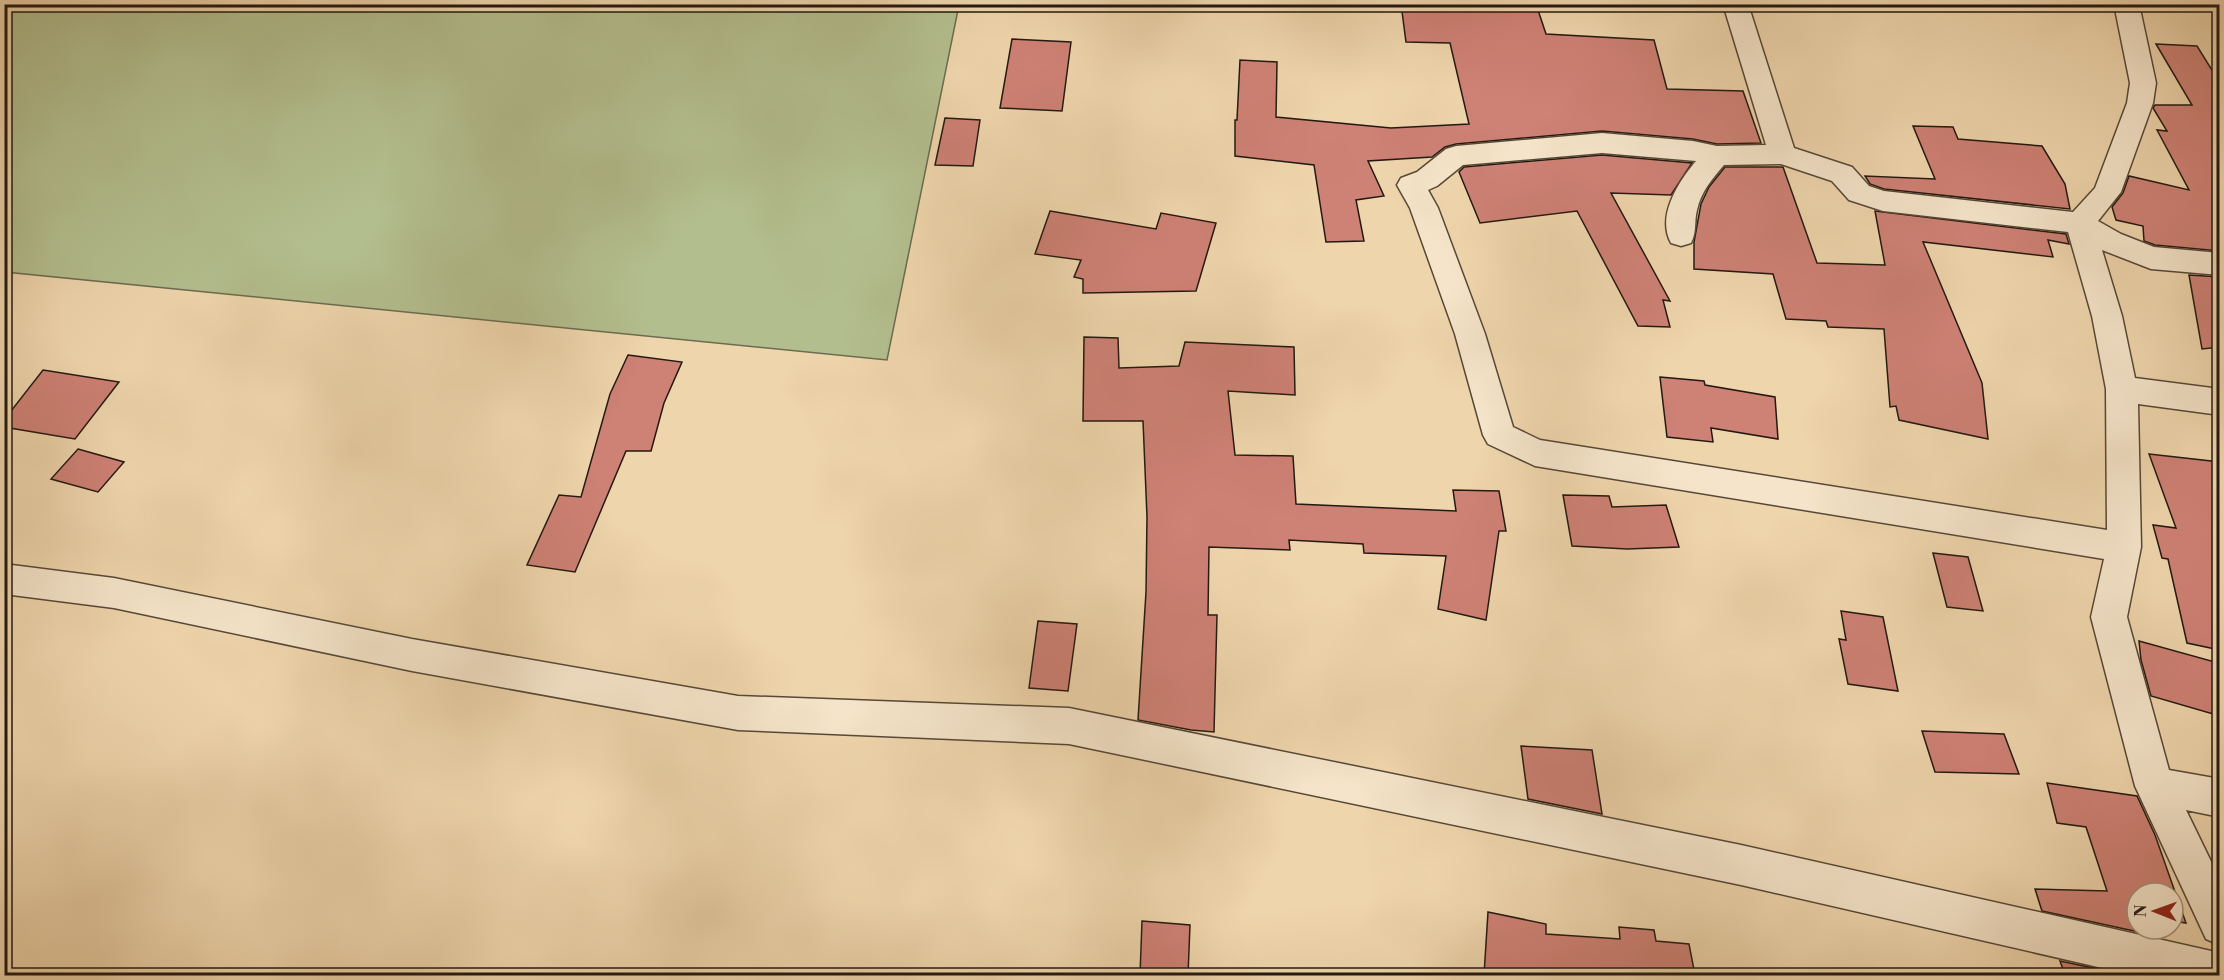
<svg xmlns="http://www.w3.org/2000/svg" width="2224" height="980" font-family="'Libre Bodoni',serif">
  <rect width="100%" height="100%" fill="#efd5ac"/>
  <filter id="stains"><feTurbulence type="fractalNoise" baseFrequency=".00333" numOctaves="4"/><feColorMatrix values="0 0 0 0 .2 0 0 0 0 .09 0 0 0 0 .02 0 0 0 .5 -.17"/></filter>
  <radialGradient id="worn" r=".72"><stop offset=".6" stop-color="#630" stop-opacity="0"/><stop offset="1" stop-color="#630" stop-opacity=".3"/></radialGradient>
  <path fill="#b3be8e" stroke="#6b6c50" stroke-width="1.5" d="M4,5L5,4L959,5L887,360L5,272Z"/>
  <g fill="#ce8175" stroke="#231911" stroke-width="1.5">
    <path d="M1401,4H1536L1546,34L1654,40L1667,89L1743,91L1761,143L1717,144L1693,139L1602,131L1456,144L1445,147L1432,157L1368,161L1384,196L1356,200L1364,241L1326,242L1314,165L1235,156V120H1237L1240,60L1277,62L1276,117L1391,128L1469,124L1450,43L1406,42Z"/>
    <path d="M1012,39L1071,42L1062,111L1000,108Z"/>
    <path d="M2156,44L2197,46L2220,83V251L2155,245L2144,241L2143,226L2116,220L2112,207L2123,193L2129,176L2189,190L2157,130L2167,131L2153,108L2155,105H2192Z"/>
    <path d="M945,118L980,120L973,166L935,165Z"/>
    <path d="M1913,126L1953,127L1958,139L2042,146L2065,184L2070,209L1884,189L1870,184L1865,176L1935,179Z"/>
    <path d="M1602,155L1692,163L1671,195L1611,193L1670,301L1663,300L1670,327L1638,326L1577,211L1480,223L1459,172L1464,167Z"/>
    <path d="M1725,167H1783L1817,263L1885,265L1875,211L2066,234L2069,244L2048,240L2053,257L1923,242L1982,383L1988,439L1899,420L1896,406L1890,407L1884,329L1828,327L1826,321L1786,319L1773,274L1694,269V242L1701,204L1709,187Z"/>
    <path d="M1050,211L1156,229L1161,213L1216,223L1196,291L1083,293V279L1074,277L1081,260L1035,254Z"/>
    <path d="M2189,275L2220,277V347L2202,349Z"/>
    <path d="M1084,337L1118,338L1119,368L1179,366L1185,342L1294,347L1295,395L1228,391L1235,455L1293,456L1296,504L1456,511L1453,490L1499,491L1506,531H1499L1486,620L1438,609L1446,556L1364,553L1363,544L1289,540L1290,550L1209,547L1208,615H1217L1214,732L1191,730L1138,720L1146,592L1147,517L1143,421H1083Z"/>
    <path d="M628,355L682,362L664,403L651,451H626L575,572L527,565L559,495L581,497L610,394Z"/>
    <path d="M43,370L119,382L75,439L4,427V420Z"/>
    <path d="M1660,377L1704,381L1705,385L1775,397L1778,439L1711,428L1713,442L1667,437Z"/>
    <path d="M78,449L124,462L98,492L51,479Z"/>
    <path d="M2149,454L2220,462V650L2187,643L2168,559L2162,558L2153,525L2176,528Z"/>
    <path d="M1563,495L1609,496L1612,507L1666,505L1679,547L1627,549L1572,546Z"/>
    <path d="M1933,553L1968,557L1983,611L1947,607Z"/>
    <path d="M1841,611L1883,617L1898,691L1848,684L1839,639L1846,640Z"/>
    <path d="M1038,621L1077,624L1068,691L1029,688Z"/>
    <path d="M2139,641L2215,662L2220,716L2151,696L2141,660Z"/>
    <path d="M1922,731L2004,734L2019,774L1935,772Z"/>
    <path d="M1521,746L1592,750L1602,814L1528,799Z"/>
    <path d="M2047,783L2137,796L2155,835L2186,923L2173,921V893H2137V929H2164L2166,936L2148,934L2042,911L2035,889L2107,891L2086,827L2057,823Z"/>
    <path d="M1488,912L1546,924V934L1620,939L1619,927L1654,930L1656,941L1689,944L1695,975H1484Z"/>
    <path d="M1142,921L1190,925L1188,975H1140Z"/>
    <path d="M2060,961L2098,969L2100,975H2065Z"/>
  </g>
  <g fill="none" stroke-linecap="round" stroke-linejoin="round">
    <g stroke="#564838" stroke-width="3">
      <g id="minor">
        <path d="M1723,4H1748L1794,148L1852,167L1869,186L1884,191L2073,212L2095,188L2127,103L2130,83L2114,4H2139L2156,83L2153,103L2121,192L2098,221L2121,234L2154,247L2220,253V275L2151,269L2102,250L2122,316L2135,378L2220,389V415L2138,404L2141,547L2127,617L2169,770L2220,779V817L2186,810L2220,880V945L2206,939L2135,786L2091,617L2104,559L1535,466L1488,444L1483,435L1455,334L1410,208L1397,185L1401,178L1417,172L1446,149L1456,146L1602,133L1693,141L1717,146L1766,145ZM1602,153L1696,161C1679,181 1656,216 1671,243L1681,246L1691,243C1697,232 1694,221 1697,210C1701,192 1712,179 1724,165L1781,164L1832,181L1849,200L1883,211L2068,232L2092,316L2106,389L2107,530L1540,440L1513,427L1485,334L1438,208L1428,190L1437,186L1463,165Z"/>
        <path d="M4,564L114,578L412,639L738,696L1069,708L1741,845L2220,953V976H2137L1741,885L1069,744L738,730L412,671L114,608L4,594Z"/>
      </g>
    </g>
    <use href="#minor" fill="#f5e4c9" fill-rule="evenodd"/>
  </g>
  <rect width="2224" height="980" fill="none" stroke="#efd5ac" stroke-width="24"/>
  <rect x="6" y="6" width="2212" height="968" fill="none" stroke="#231911" stroke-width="3"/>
  <rect x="12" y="12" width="2200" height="956" fill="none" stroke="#231911" stroke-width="1.5"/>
  <g transform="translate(2155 911) rotate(271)"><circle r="28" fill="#f5e4c9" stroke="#a1937f" stroke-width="1.5"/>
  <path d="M0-4.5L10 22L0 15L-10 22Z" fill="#8f2418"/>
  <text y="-9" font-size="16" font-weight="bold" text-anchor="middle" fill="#231911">N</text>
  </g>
  <rect width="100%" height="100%" filter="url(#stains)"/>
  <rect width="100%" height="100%" fill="url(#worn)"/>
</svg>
